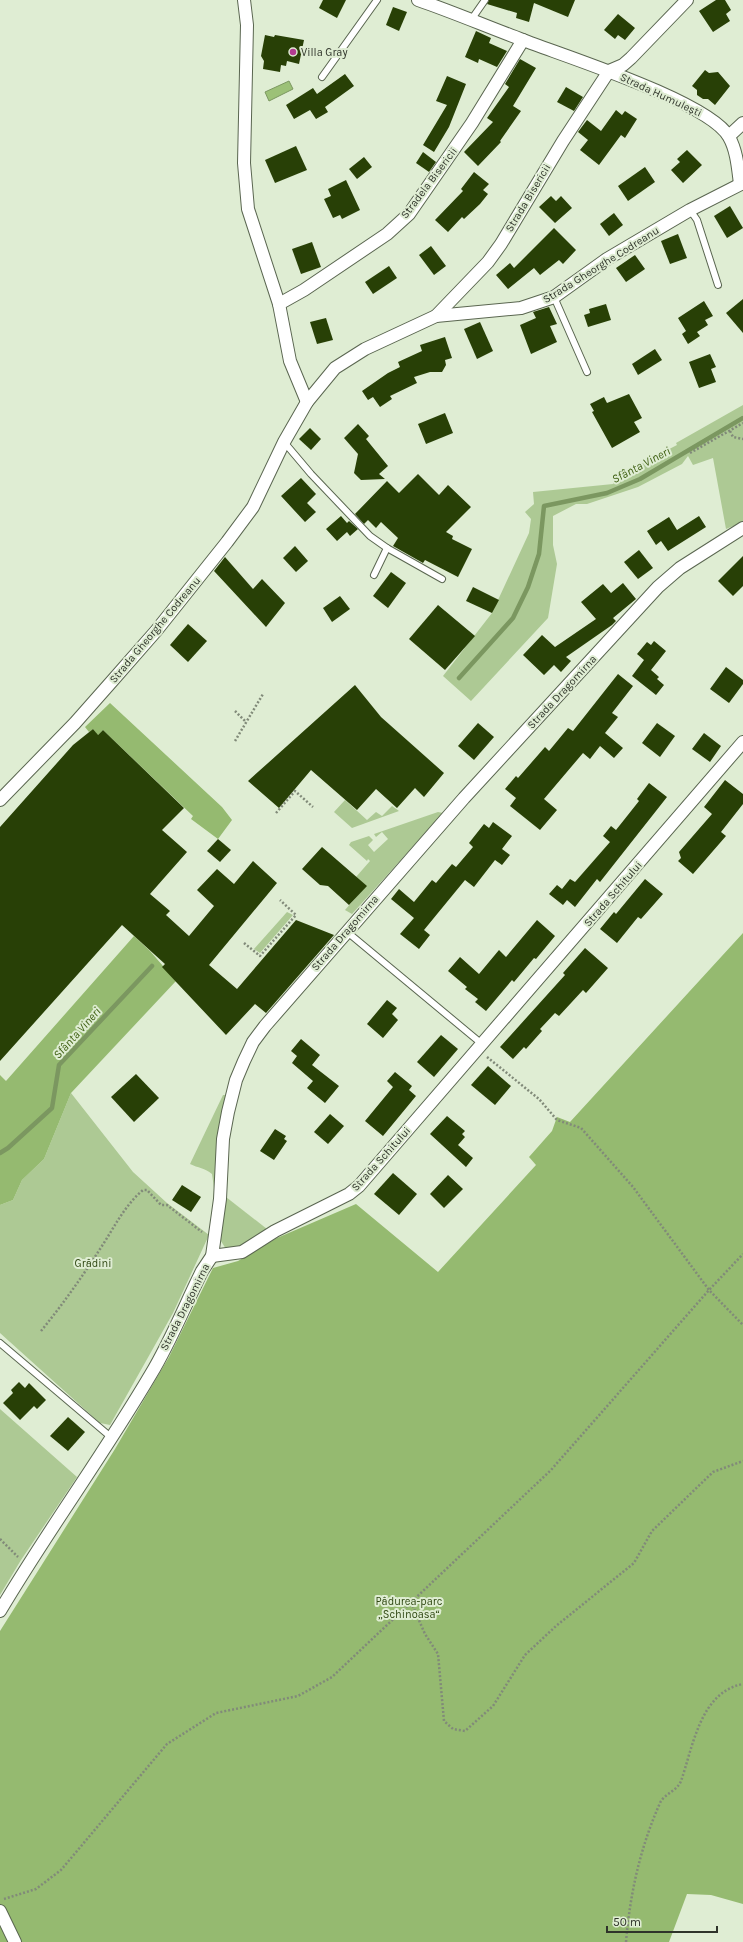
<svg xmlns="http://www.w3.org/2000/svg" width="743" height="1942" font-family="Karla,sans-serif">
  <rect width="100%" height="100%" fill="#dfedd3"/>
  <g fill="#adc994">
    <path d="M743,405V522L726,529L713,458L693,465L688,456L682,464L638,487L587,504H576L553,516V545L557,564L548,618L471,701L443,676L492,613L529,533L531,519L525,512L534,504L533,492L613,484L621,474L677,445L676,443Z"/>
    <path d="M345,800L367,820L376,812L382,816L392,806L399,811L352,828L334,812Z"/>
    <path d="M438,812L443,813L352,914L345,910L366,886L356,877L370,861L368,859L367,861L349,845L351,842L369,836L373,840L368,845L374,852L388,839L382,832L376,837L374,834Z"/>
    <path d="M287,912L293,915L260,953L254,949Z"/>
    <path d="M71,1093L133,1172L167,1203L209,1235L173,1313L110,1425L100,1423L0,1333V1205L13,1200L22,1180L44,1159Z"/>
    <path d="M223,1095H226L215,1195L212,1174C205,1168 198,1168 190,1164Z"/>
    <path d="M226,1197L267,1229L234,1250L226,1249L219,1238Z"/>
    <path d="M0,1409L77,1477L21,1560L0,1595Z"/>
  </g>
  <g fill="#95ba70">
    <path d="M110,703L222,807L232,820L218,839L191,819L193,816L103,730L94,739L93,736L96,733L93,729L89,732L85,727Z"/>
    <path d="M743,933V1904L711,1895L687,1894L669,1942H0V1631L115,1449L169,1357L213,1268L238,1261L277,1238L356,1204L438,1272L536,1165L529,1157L552,1131L557,1117L570,1122Z"/>
    <path d="M134,936L150,951L176,981L71,1093L44,1159L22,1180L13,1200L0,1205V1075L6,1081Z"/>
  </g>
  <path fill="#9cc177" stroke="#7b9760" d="M289,81L293,89L269,101L265,92Z"/>
  <g fill="none" stroke-linecap="round" stroke-linejoin="round">
    <g stroke="#7b9760" stroke-width="4.5">
      <path d="M459,678L513,618L528,587L539,554L544,506L607,493L640,479L743,418"/>
      <path d="M0,1153L8,1148L52,1108L59,1065L152,966"/>
    </g>
  </g>
  <g fill="#284006">
    <path d="M323,0H346L337,18L319,8Z"/>
    <path d="M489,0H575L568,17L534,3L529,22L516,18L517,13L487,4Z"/>
    <path d="M716,0H725L731,10L726,14L730,21L713,32L699,11Z"/>
    <path d="M393,7L407,12L399,31L386,25Z"/>
    <path d="M618,14L635,28L625,40L618,35L615,39L604,30Z"/>
    <path d="M476,31L491,38L489,43L507,51L497,67L479,59L478,63L465,57Z"/>
    <path d="M265,35L274,37L275,35L304,40L299,64L287,61L286,66L281,65L280,72L263,69L264,61L261,56Z"/>
    <path d="M520,59L536,68L513,106L521,111L500,141L501,142L478,166L464,152L493,122L487,118L509,87L505,84Z"/>
    <path d="M705,70L709,73L718,72L730,86L715,105L708,99H703L697,95V90L692,86Z"/>
    <path d="M345,74L354,86L325,107L328,112L316,119L310,110L294,119L286,105L313,88L317,94Z"/>
    <path d="M447,76L466,84L449,127L434,152L423,145L447,105L436,101Z"/>
    <path d="M566,87L583,97L574,111L557,102Z"/>
    <path d="M616,110L622,115L625,111L637,119L625,138L621,135L599,165L580,150L588,140L578,132L587,120L601,131Z"/>
    <path d="M296,146L307,170L275,183L265,160Z"/>
    <path d="M687,150L702,165L683,183L671,170L680,162L677,159Z"/>
    <path d="M423,152L436,162L429,172L416,163Z"/>
    <path d="M364,157L372,167L357,179L349,169Z"/>
    <path d="M645,167L655,182L628,201L618,186Z"/>
    <path d="M474,172L489,184L483,190L488,194L480,204L464,219L462,217L448,232L435,220L463,191L461,189Z"/>
    <path d="M346,180L360,210L342,219L340,215L333,218L324,199L331,196L328,189Z"/>
    <path d="M551,196L556,201L561,196L572,208L555,223L539,207Z"/>
    <path d="M730,206L743,228L727,238L714,216Z"/>
    <path d="M614,213L623,225L609,236L600,224Z"/>
    <path d="M554,228L576,250L563,264L559,260L540,275L534,268L508,289L496,275L510,263L514,268Z"/>
    <path d="M678,234L687,258L670,264L661,241Z"/>
    <path d="M312,242L321,267L301,274L292,249Z"/>
    <path d="M431,246L446,266L434,275L419,255Z"/>
    <path d="M635,255L645,269L626,282L616,268Z"/>
    <path d="M389,266L397,278L373,294L365,282Z"/>
    <path d="M743,299V333L726,313Z"/>
    <path d="M704,301L713,316L705,320L708,325L697,332L700,336L688,344L682,334L686,331L678,318Z"/>
    <path d="M606,304L611,320L588,327L584,315L590,313L589,309Z"/>
    <path d="M549,307L557,324L550,326L557,342L531,354L520,325L536,318L533,312Z"/>
    <path d="M326,318L333,340L317,344L310,322Z"/>
    <path d="M480,322L493,351L477,359L464,329Z"/>
    <path d="M445,337L452,358L445,360L446,365L442,372H430L414,377L417,383L390,396L392,399L380,407L373,397L368,400L362,391L388,373L400,367L398,362L422,351L420,345Z"/>
    <path d="M655,349L662,360L638,375L632,364Z"/>
    <path d="M710,354L716,367L711,369L716,382L699,388L689,362Z"/>
    <path d="M629,394L642,418L634,422L640,432L612,448L592,412L594,411L590,404L604,397L607,403Z"/>
    <path d="M445,413L453,433L426,444L418,424Z"/>
    <path d="M358,424L369,436L366,439L388,466L379,474L385,479L361,480L354,473L358,454L344,438Z"/>
    <path d="M310,428L321,439L311,450L299,439Z"/>
    <path d="M418,474L439,495L448,485L471,507L446,532L453,536L452,539L472,549L458,577L425,560L423,563L393,546L398,538L381,522L376,528L368,520L364,524L355,514L387,481L399,493Z"/>
    <path d="M301,478L316,494L307,503L316,512L305,522L281,496Z"/>
    <path d="M341,516L347,523L349,521L358,529L350,536L347,532L337,541L326,529Z"/>
    <path d="M699,516L706,527L668,551L661,541L656,545L647,531L669,517L677,530Z"/>
    <path d="M295,546L308,561L296,572L283,558Z"/>
    <path d="M639,550L653,568L638,579L624,562Z"/>
    <path d="M743,556V586L733,596L718,581Z"/>
    <path d="M225,557L253,589L262,579L285,603L266,627L214,571Z"/>
    <path d="M391,572L406,583L388,608L373,596Z"/>
    <path d="M623,583L636,599L613,618L616,621L612,625L566,657L571,661L561,672L554,665L544,675L523,655L542,635L555,647L596,619L581,602L603,584L611,593Z"/>
    <path d="M473,587L499,600L492,613L466,601Z"/>
    <path d="M340,596L350,609L332,622L323,608Z"/>
    <path d="M438,605L475,636L445,670L409,639Z"/>
    <path d="M188,624L207,641L188,662L170,645Z"/>
    <path d="M654,641L666,651L651,670L659,677L657,679L664,685L656,695L632,676L644,660L637,654L647,642L651,645Z"/>
    <path d="M726,667L743,680V684L729,703L710,689Z"/>
    <path d="M618,674L633,686L612,713L618,717L605,733L623,748L614,758L600,746L590,759L583,753L544,799L557,810L540,830L510,806L516,798L505,789L516,776L518,778L545,747L549,751L568,728L573,731Z"/>
    <path d="M355,685L381,717L444,773L424,797L415,788L397,808L376,789L357,810L311,770L279,808L248,781Z"/>
    <path d="M478,723L494,737L474,760L458,746Z"/>
    <path d="M657,723L675,736L660,757L642,743Z"/>
    <path d="M93,729L98,735L103,730L184,808L162,830L187,852L150,894L170,911L166,915L189,936L214,906L197,890L217,869L234,884L253,861L277,883L209,965L237,989L296,920L334,935L266,1013L255,1004L226,1035L162,967L165,964L122,925L0,1061V827L73,745Z"/>
    <path d="M704,733L721,746L710,762L692,749Z"/>
    <path d="M725,780L743,794V804L721,832L726,836L693,874L678,861L681,858L679,852L712,814L704,807Z"/>
    <path d="M649,783L667,797L600,882L597,879L575,907L567,900L563,905L549,894L557,885L562,889L570,879L575,882L610,842L603,836L611,826L616,830L639,801L637,799Z"/>
    <path d="M493,822L512,836L502,849L510,855L502,865L495,860L474,887L465,880L424,930L430,935L419,949L400,934L414,918L391,899L399,889L414,902L432,880L436,883L452,864L456,867L473,847L469,843L484,824L489,828Z"/>
    <path d="M218,839L231,850L220,862L207,851Z"/>
    <path d="M322,847L367,886L349,905L328,886L320,885L302,869Z"/>
    <path d="M645,879L663,894L641,919L638,917L617,943L600,929L614,912L616,914Z"/>
    <path d="M537,920L555,936L536,959L534,958L514,982L512,980L486,1011L475,1002L478,999L465,989L467,987L448,971L460,957L479,974L499,950L506,957Z"/>
    <path d="M585,948L608,968L586,993L583,990L559,1016L555,1013L540,1029L542,1031L526,1049L524,1047L513,1059L500,1047L565,975L563,973Z"/>
    <path d="M387,1000L397,1008L392,1014L398,1020L383,1038L367,1024Z"/>
    <path d="M441,1035L458,1049L434,1077L417,1062Z"/>
    <path d="M301,1039L320,1055L312,1065L339,1086L325,1103L307,1088L313,1081L292,1063L297,1056L291,1051Z"/>
    <path d="M488,1066L511,1086L495,1105L471,1085Z"/>
    <path d="M395,1072L412,1086L409,1090L416,1096L383,1136L365,1121L393,1087L387,1081Z"/>
    <path d="M136,1074L159,1098L134,1122L111,1097Z"/>
    <path d="M330,1114L344,1126L328,1144L314,1132Z"/>
    <path d="M447,1116L465,1131L462,1134L465,1137L458,1145L473,1158L466,1167L430,1134Z"/>
    <path d="M275,1129L286,1136L284,1139L287,1141L274,1160L260,1151Z"/>
    <path d="M393,1173L417,1194L399,1215L374,1194Z"/>
    <path d="M448,1175L463,1189L444,1208L430,1194Z"/>
    <path d="M182,1185L201,1197L191,1212L172,1200Z"/>
    <path d="M19,1382L25,1388L29,1383L46,1400L37,1409L34,1406L20,1420L3,1403L13,1393L11,1390Z"/>
    <path d="M68,1417L85,1432L68,1451L50,1436Z"/>
  </g>
  <g fill="none" stroke-linecap="round" stroke-linejoin="round">
    <g stroke="#5a6650" stroke-width="8">
      <g id="service">
        <path d="M471,20L485,0"/>
        <path d="M322,77L377,0"/>
        <path d="M690,210L697,220L718,285"/>
        <path d="M554,297L587,372"/>
        <path d="M284,442L311,474L370,536L387,548L442,579"/>
        <path d="M374,575L387,548"/>
        <path d="M346,931L482,1044"/>
        <path d="M0,1343L112,1438"/>
      </g>
    </g>
    <g stroke="#5a6650" stroke-width="14">
      <g id="minor">
        <path d="M244,0L247,25L244,163L248,209L279,304L290,361L307,402"/>
        <path d="M418,0C453,12 488,27 523,40C564,56 710,102 729,137C737,151 738,169 740,184"/>
        <path d="M729,136L743,123"/>
        <path d="M279,304L304,290L387,234L409,214L472,123L523,40"/>
        <path d="M436,316L488,262L501,244L563,141L609,71L623,65L631,58L687,0"/>
        <path d="M0,800L75,723L113,680L156,631L227,542L253,507L284,442L307,402L335,368L365,349L436,316L521,308L554,297L607,259L690,210L743,183"/>
        <path d="M212,1256L242,1252L275,1231L349,1194L359,1186L743,742"/>
        <path d="M0,1611C48,1530 104,1454 151,1374C171,1341 185,1305 202,1271L212,1256L220,1199L223,1139L228,1112L236,1080L244,1061L253,1042L265,1026L464,798L658,587L680,568L743,528"/>
        <path d="M0,1911L15,1942"/>
      </g>
    </g>
    <g stroke="#818a79" stroke-width="2.5" stroke-dasharray="2 2" stroke-linecap="butt">
      <path d="M730,431L733,437L743,439"/>
      <path d="M690,453L743,423"/>
      <path d="M235,711L246,722"/>
      <path d="M235,741L263,694"/>
      <path d="M276,813L295,791L313,807"/>
      <path d="M244,943L260,956L296,915L280,900"/>
      <path d="M487,1057L539,1099L557,1120L581,1128L633,1187L709,1290L743,1325"/>
      <path d="M41,1331C63,1304 82,1277 100,1249C114,1228 124,1206 143,1190H147L161,1205H167L202,1232"/>
      <path d="M0,1539L18,1557"/>
      <path d="M411,1602L425,1634L438,1654L444,1721L453,1729L465,1731L493,1706L525,1655L556,1626L634,1563L652,1531L684,1500L713,1472L743,1461"/>
      <path d="M4,1899L36,1889L61,1870L167,1744L216,1713L298,1696L332,1677L551,1470L709,1290L743,1254"/>
      <path d="M626,1942C630,1894 640,1848 660,1803C664,1794 677,1791 681,1781C693,1747 700,1692 743,1684"/>
    </g>
    <use href="#service" stroke="#fff" stroke-width="6"/>
    <use href="#minor" stroke="#fff" stroke-width="12"/>
  </g>
  <circle fill="#b23b91" stroke="#dfedd3" stroke-width="1.5" cx="293" cy="52" r="4"/>
  <g text-anchor="middle" dominant-baseline="central" stroke-width="4" stroke-linejoin="round" paint-order="stroke">
    <g font-size="11" fill="#2f342a" stroke="#dfedd3" text-anchor="start">
      <text x="301" y="52">Villa Gray</text>
    </g>
    <g font-size="11" fill="#2f342a" stroke="#dfedd3">
      <text transform="translate(661 95) rotate(25)">Strada Humulești</text>
      <text transform="translate(429 183) rotate(-53)">Stradela Bisericii</text>
      <text transform="translate(528 198) rotate(-59)">Strada Bisericii</text>
      <text transform="translate(601 265) rotate(-32)">Strada Gheorghe Codreanu</text>
      <text transform="translate(155 630) rotate(-50)">Strada Gheorghe Codreanu</text>
      <text transform="translate(562 692) rotate(-47)">Strada Dragomirna</text>
      <text transform="translate(613 894) rotate(-49)">Strada Schitului</text>
      <text transform="translate(345 933) rotate(-49)">Strada Dragomirna</text>
      <text transform="translate(381 1159) rotate(-48)">Strada Schitului</text>
      <text transform="translate(185 1307) rotate(-63)">Strada Dragomirna</text>
    </g>
    <g font-size="11" fill="#2f4712" stroke="#dfedd3">
      <text x="93" y="1263">Grădini</text>
      <text x="409" y="1601">Pădurea-parc<tspan x="409" dy="13">„Schinoasa“</tspan></text>
    </g>
    <g font-size="12" font-style="italic" fill="#406114" stroke="#dfedd3">
      <text transform="translate(641 465) rotate(-28)">Sfânta Vineri</text>
      <text transform="translate(77 1033) rotate(-48)">Sfânta Vineri</text>
    </g>
  </g>
  <path d="M607 1926v6h110v-6" fill="none" stroke="#2f342a" stroke-width="2"/>
  <text x="613" y="1926" font-size="12" fill="#2f342a" stroke="#dfedd3" stroke-width="3" paint-order="stroke">50 m</text>
</svg>
